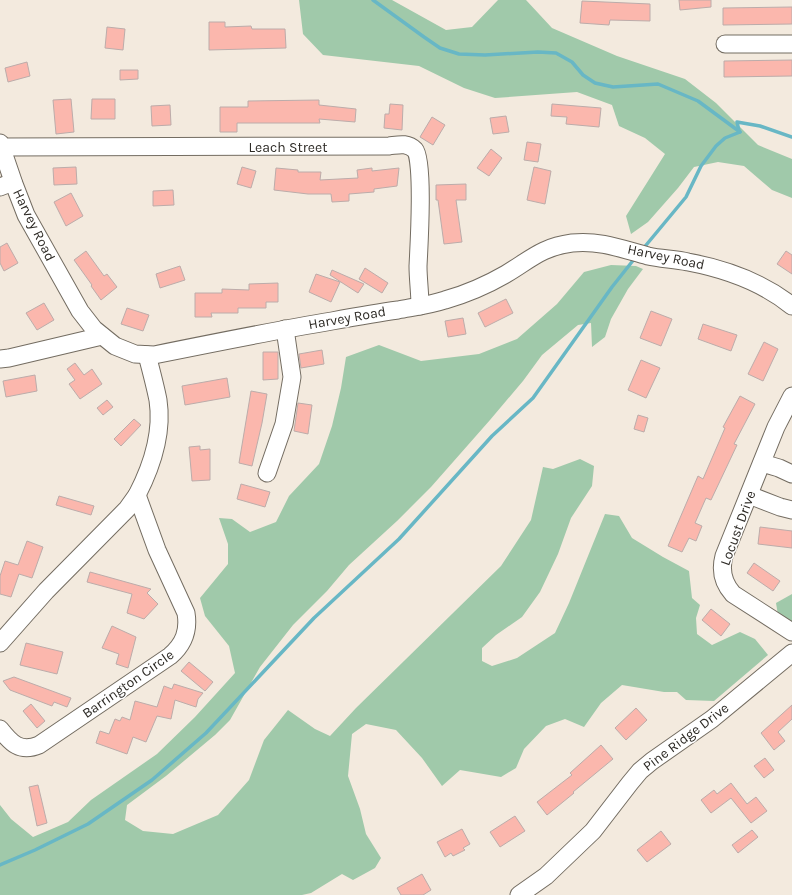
<svg xmlns="http://www.w3.org/2000/svg" width="792" height="895" font-family="Karla,sans-serif">
  <rect width="100%" height="100%" fill="#f3eade"/>
  <g fill="#a0c9aa">
    <path d="M299,0H392L446,30L472,27L498,0H526L552,28L617,56L685,79L716,103L758,145L792,159V198L772,190L744,166L718,162L694,167L678,188L648,222L631,234L626,216L665,154L645,138L619,126L612,105L577,92L495,98L464,88L419,66L323,55L303,34Z"/>
    <path d="M611,265L636,266L643,269L628,289L611,319L605,337L592,347L591,323L578,325L542,355L523,381L490,420L431,487L397,521L349,565L327,591L293,625L260,667L230,720L215,735L166,776L127,805L125,820L143,831L173,834L218,815L249,780L264,740L288,710L315,729L330,736L356,708L501,566L531,520L543,467L553,469L580,459L594,466L592,486L571,518L558,554L540,592L522,617L496,635L482,648V661L492,666L517,658L555,633L569,603L605,514L619,516L632,538L663,557L689,571L692,598L700,605L696,618L697,634L712,645L740,632L755,639L768,655L714,701L686,700L677,692H664L622,685L601,703L584,727L565,719L546,726L524,749L516,768L501,777L460,770L442,786L422,758L396,730L366,724L352,734L348,776L360,809L366,834L381,858L375,868L353,880L342,874L311,893L302,895H0V805L11,819L33,837L68,822L91,800L157,754L195,717L235,673L229,646L205,616L200,598L228,564V544L219,518L232,519L250,532L276,522L289,496L319,464L332,426L341,388L346,357L379,345L421,361L479,354L517,339L557,304L584,272Z"/>
    <path d="M792,594V624L778,615L776,603Z"/>
  </g>
  <g fill="none" stroke-linecap="round" stroke-linejoin="round">
    <g stroke="#68b7c5" stroke-width="3.5">
      <path d="M373,0L424,37L440,48L459,54L485,55L538,52L556,53L572,62L583,75L595,83L613,87L658,84L698,101L740,132"/>
      <path d="M739,131L737,122L760,126L792,137"/>
      <path d="M642,250L686,197L701,166L716,146L725,138L740,132"/>
      <path d="M0,865L35,850L88,824L152,780L206,733L314,618L399,539L492,436L533,398L612,287L635,258"/>
    </g>
  </g>
  <g fill="#fbb7ad" stroke="#bcacaa">
    <path d="M679,0H711V7L680,10Z"/>
    <path d="M582,1L650,4V21L610,20L609,25L580,23Z"/>
    <path d="M792,7V24L723,25V8Z"/>
    <path d="M209,22H225V27L251,26L252,29H285L286,48L209,50Z"/>
    <path d="M107,27L125,29L123,50L105,48Z"/>
    <path d="M792,60V76L724,77V61Z"/>
    <path d="M27,62L30,76L8,82L5,68Z"/>
    <path d="M120,70H138V79L120,80Z"/>
    <path d="M71,99L74,132L56,134L53,100Z"/>
    <path d="M92,99H115V119H91Z"/>
    <path d="M319,100V105L356,109L355,122L319,119L320,123H237V132H220V107H248V101Z"/>
    <path d="M390,104L403,105L402,130L384,128L385,114H389Z"/>
    <path d="M552,104L601,108L599,127L566,124L567,117L551,116Z"/>
    <path d="M170,105L171,125L152,126L151,106Z"/>
    <path d="M506,116L509,132L493,134L490,118Z"/>
    <path d="M432,117L445,125L433,145L420,137Z"/>
    <path d="M527,142L541,144L538,162L524,160Z"/>
    <path d="M491,149L502,158L489,176L477,168Z"/>
    <path d="M76,167L77,184L54,185L53,168Z"/>
    <path d="M242,167L256,171L251,188L237,184Z"/>
    <path d="M534,167L551,171L545,204L527,200Z"/>
    <path d="M276,168L298,170V172H321L320,180L358,178L357,170L372,168V171L399,168L397,186L374,189V192L349,194V201L332,202L331,194H308L274,190Z"/>
    <path d="M466,184V200H456L462,242L444,244L438,200H436V185Z"/>
    <path d="M173,190L174,205L153,206V191Z"/>
    <path d="M71,193L83,216L66,226L54,202Z"/>
    <path d="M7,243L18,263L4,271L0,263V247Z"/>
    <path d="M86,251L104,276L107,274L117,287L101,300L91,286L92,285L74,260Z"/>
    <path d="M786,251L792,255V274L777,264Z"/>
    <path d="M180,266L185,280L160,288L156,274Z"/>
    <path d="M365,268L388,283L382,293L359,279Z"/>
    <path d="M332,270L364,284L358,293L330,275Z"/>
    <path d="M316,274L340,282L331,302L309,292Z"/>
    <path d="M278,283V302H266V308H238V313H211L212,317H195V293H222V289L249,290V284Z"/>
    <path d="M506,299L513,313L485,327L478,313Z"/>
    <path d="M44,303L54,320L37,330L26,313Z"/>
    <path d="M127,308L149,315L143,331L121,324Z"/>
    <path d="M651,311L672,319L661,346L640,338Z"/>
    <path d="M463,318L466,334L448,337L445,321Z"/>
    <path d="M703,324L737,335L731,351L698,339Z"/>
    <path d="M764,342L778,349L763,381L748,374Z"/>
    <path d="M322,350L324,364L301,368L299,354Z"/>
    <path d="M263,352H278V379L263,380Z"/>
    <path d="M641,360L660,368L646,398L628,390Z"/>
    <path d="M75,363L84,375L92,369L102,384L80,399L69,384L75,380L67,369Z"/>
    <path d="M35,375L37,391L6,397L3,381Z"/>
    <path d="M227,378L230,397L185,405L182,386Z"/>
    <path d="M251,391L267,394L262,423L252,466L239,463Z"/>
    <path d="M740,396L755,404L734,444L737,445L711,500L706,498L695,523L702,526L696,541L689,538L682,552L668,546L698,476L703,479L725,428L723,427Z"/>
    <path d="M107,400L113,407L103,415L97,408Z"/>
    <path d="M298,403L312,405L308,434L294,431Z"/>
    <path d="M638,415L648,418L644,432L634,429Z"/>
    <path d="M134,419L141,425L121,446L114,439Z"/>
    <path d="M200,446V450L210,449V480L192,481L189,447Z"/>
    <path d="M241,484L270,492L265,507L237,499Z"/>
    <path d="M59,496L94,506L91,515L56,505Z"/>
    <path d="M760,527L792,531V548L758,544Z"/>
    <path d="M27,541L43,547L32,578L19,574L11,597L0,594V576L5,561L18,565Z"/>
    <path d="M754,563L780,581L773,591L747,573Z"/>
    <path d="M90,572L151,589L147,593L158,604L144,619L127,613L132,594L87,582Z"/>
    <path d="M711,609L730,624L721,636L702,620Z"/>
    <path d="M112,626L136,637L128,668L116,664L119,654L102,648Z"/>
    <path d="M26,643L63,652L57,674L20,665Z"/>
    <path d="M189,662L213,682L205,691L181,671Z"/>
    <path d="M14,677L71,698L67,707L54,702L52,706L10,690L3,681Z"/>
    <path d="M174,684L203,693L198,699L196,707L175,700L171,719L157,716L146,742L133,737L127,754L96,743L100,731L109,734L115,719L120,721L122,717L130,720L135,701L157,707L164,686L172,689Z"/>
    <path d="M31,704L45,721L37,728L23,711Z"/>
    <path d="M792,705V719L778,732L785,741L774,750L761,733Z"/>
    <path d="M636,708L647,720L626,740L615,728Z"/>
    <path d="M601,745L613,759L573,792L574,793L547,815L537,802L572,775L570,773Z"/>
    <path d="M765,758L774,770L764,778L754,766Z"/>
    <path d="M731,783L747,804L756,797L767,811L751,823L731,798L711,813L701,800L714,790L717,794Z"/>
    <path d="M38,785L47,823L37,826L29,787Z"/>
    <path d="M515,816L525,831L500,847L490,832Z"/>
    <path d="M462,829L470,844L463,848L465,850L453,856L451,853L445,857L437,842Z"/>
    <path d="M752,830L758,837L738,853L732,845Z"/>
    <path d="M661,831L671,844L647,862L637,850Z"/>
    <path d="M422,874L431,890L423,895H401L397,888Z"/>
  </g>
  <g fill="none" stroke-linecap="round" stroke-linejoin="round">
    <g stroke="#736c61" stroke-width="19">
      <g id="minor">
        <path d="M725,44H792"/>
        <path d="M0,143L14,184L26,215L80,311L94,329L115,346L135,354L154,355C213,343 272,331 332,321C354,317 376,313 398,310C414,307 430,305 445,300C466,294 487,285 506,274C531,259 542,247 572,243C600,240 622,249 648,256C661,259 675,259 688,262C725,269 762,282 792,306"/>
        <path d="M1,147L389,146C398,145 407,142 415,150C424,160 419,247 418,266C418,279 420,293 420,306"/>
        <path d="M0,187L13,182"/>
        <path d="M0,359L9,358L102,336"/>
        <path d="M792,396L776,427L724,556C720,571 723,583 733,594L792,632"/>
        <path d="M762,463L779,468L792,474"/>
        <path d="M267,473L284,424L292,377L285,329"/>
        <path d="M137,495C152,466 163,433 158,400C155,385 151,370 147,355"/>
        <path d="M749,495L780,507L792,510"/>
        <path d="M0,643L46,591L127,509L137,495L157,550L186,613C189,631 184,644 170,656L39,745C20,753 11,743 0,729"/>
        <path d="M519,895L546,876L593,831L630,783L640,771L652,761L712,719L792,653"/>
      </g>
    </g>
    <use href="#minor" stroke="#fff" stroke-width="17"/>
  </g>
  <g text-anchor="middle" dominant-baseline="central" stroke-width="3" stroke-linejoin="round" paint-order="stroke">
    <g font-size="14" fill="#2d2a25" stroke="#fff">
      <text x="288" y="147">Leach Street</text>
      <text transform="translate(34 225) rotate(64)">Harvey Road</text>
      <text transform="translate(666 257) rotate(12)">Harvey Road</text>
      <text transform="translate(347 318) rotate(-10)">Harvey Road</text>
      <text transform="translate(738 528) rotate(-70)">Locust Drive</text>
      <text transform="translate(128 684) rotate(-35)">Barrington Circle</text>
      <text transform="translate(686 737) rotate(-37)">Pine Ridge Drive</text>
    </g>
  </g>
</svg>
